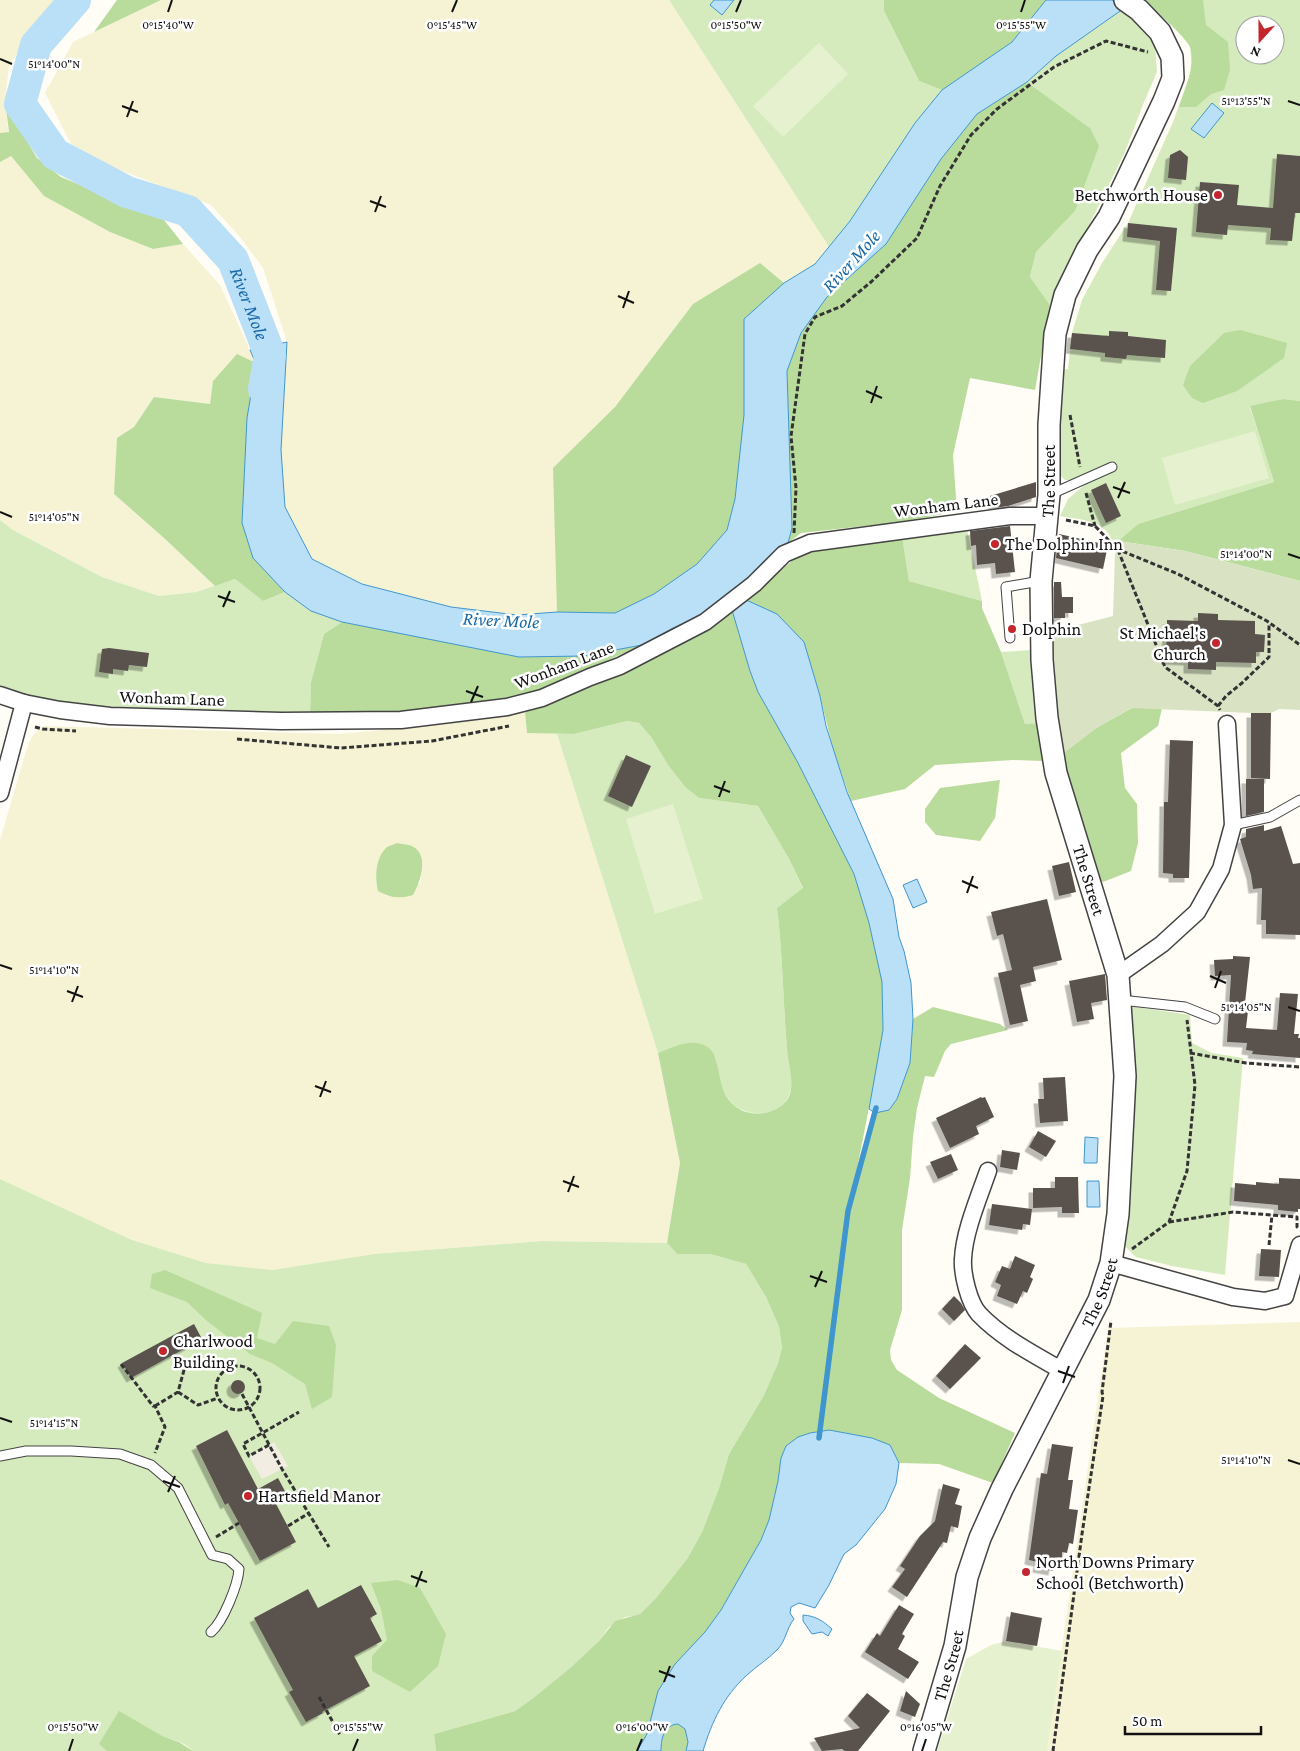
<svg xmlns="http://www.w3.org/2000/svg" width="1300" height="1751" font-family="'Crimson Pro',serif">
  <defs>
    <filter id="shadow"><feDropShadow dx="-4.5" dy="4.5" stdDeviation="0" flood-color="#0004"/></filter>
  </defs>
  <rect width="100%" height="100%" fill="#fffdf5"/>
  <g fill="#f6f3d4" fill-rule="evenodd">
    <path d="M0,0H57L32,29L9,66L5,101L11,156L44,196L110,232L153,249L183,244L220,285L256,363L237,355L213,381L210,404L154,397L134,427L114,494L164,538L215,586L196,592L159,596L102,577L13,530L0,520Z"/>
    <path d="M161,0H669L829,247L815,264L784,283L557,612L517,615L451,607L362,584L312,559L285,507L281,450L287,342L263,268L240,237L211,205L112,167L71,144L45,93L73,42Z"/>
    <path d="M525,712L527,732L557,734L658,1053L680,1163L667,1243L542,1241L374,1254L272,1270L206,1263L132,1240L0,1179V840L27,748L33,735L44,726L340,734L453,723ZM420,853L423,865L420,883L387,896L378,891L376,881Z"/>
    <path d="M1300,1322V1751H1047L1108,1328Z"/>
  </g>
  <g fill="#d5ebbd" fill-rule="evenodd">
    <path d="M669,0H884V11L919,81L942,90L915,123L850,221L829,247Z"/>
    <path d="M1143,0H1300V401L1283,399L1250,407L1274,482L1138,524L1118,541L1112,540C1103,519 1080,520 1060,516L1068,499L1088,482L1085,474L1071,480H1065L1060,475L1058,420L1060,370L1068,369L1072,333L1082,300L1102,263L1128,223L1173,122L1192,69L1190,46L1169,22ZM1245,25H1275V55H1245Z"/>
    <path d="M1123,9L1155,45L1157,72L1144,102L1125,152L1050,305L1030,277L1036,252L1075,211L1090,128L1027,82L1056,56Z"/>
    <path d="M0,520L13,530L102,577L159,596L196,592L235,579L263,601L285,592L312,611L342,622L324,634L311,682L310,714L121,711L68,706L0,690Z"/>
    <path d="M967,529L982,601L909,581L902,536Z"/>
    <path d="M1033,650L1038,723L1025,724L1001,652Z"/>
    <path d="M627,721L639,723L651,737L668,765L685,787L699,798L758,806L789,859L803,889L777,908C783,955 783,1003 787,1050C789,1064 795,1081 789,1095C781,1118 745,1118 731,1102C720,1089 718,1075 716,1059L687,1043L658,1053L557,734H574Z"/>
    <path d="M1129,1006L1190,1015L1192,1043L1212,1053L1243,1058L1225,1275L1172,1266L1136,1257L1123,1244Z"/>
    <path d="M0,1179L132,1240L206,1263L272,1270L374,1254L542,1241L667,1243L677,1254H710L746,1264L766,1297L779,1327L782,1348L778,1363L764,1395L729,1454L719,1488L702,1532L687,1559L656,1598L640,1614L634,1616L625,1617L609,1627L599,1641L570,1668L532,1699L515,1711L434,1734L436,1751H193C171,1728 127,1741 99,1743L107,1751H0Z"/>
  </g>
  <g fill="#b9dc9c">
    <path d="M117,0H161L94,32Z"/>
    <path d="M884,0H1046L1012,42L942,90L919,81L884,11Z"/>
    <path d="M1143,0H1203L1206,25L1228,42L1230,70L1224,90L1211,94L1196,107H1179C1185,90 1196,64 1190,47C1186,36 1153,9 1143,0Z"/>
    <path d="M1027,82L1090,128L1099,146L1075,211L1036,252L1030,277L1050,305L1035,390L970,378L953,455L957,511L910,521L801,533L788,543L792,528L787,370L801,333L826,297L886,244L941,159L977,114Z"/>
    <path d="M5,101L11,102L18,126L37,158L61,177L164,220L183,244L153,249L110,232L44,196L11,156L0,162V133L9,132Z"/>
    <path d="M760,263L784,283L744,319V415L735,499L727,530L697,564L654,594L615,613L557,612L553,468L615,407L693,304Z"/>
    <path d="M1240,330L1287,343L1284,358L1237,391L1203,403L1192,398L1183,385L1190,366L1224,333Z"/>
    <path d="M237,354L256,363L247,418L242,523L253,558L285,592L263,601L235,579L215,586L164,538L114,494L117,438L134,427L154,397L210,404L213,381Z"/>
    <path d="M1283,399L1300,401V581L1185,551L1118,541L1138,524L1274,482L1250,406Z"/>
    <path d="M902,536L909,581L982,601V608L1001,652L1025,724L1038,723L1043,761L1013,760L935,765L905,789L851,801L833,749L820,696L804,642L744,599L803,552Z"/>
    <path d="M732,610L750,671L758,692L797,761L854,874L869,923L882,981L883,1030L878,1061L851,1200L875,1113L889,1110L897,1099L910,1063L913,1019L933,1007L1000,1024L1008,1030L951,1044L945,1051L934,1077L925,1076L917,1108L913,1137L910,1178L902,1230V1310L890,1350L891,1360L897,1370L939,1398L1015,1433L993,1483L939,1464L899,1463L890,1445L872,1438L829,1430L810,1433L798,1437L786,1446L781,1458L778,1481L769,1520L761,1540L721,1610L705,1632L678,1724L685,1729L688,1742L686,1751H436L434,1734L515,1711L532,1699L570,1668L599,1641L615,1621L640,1614L656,1598L687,1559L702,1532L719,1488L729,1454L764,1395L778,1363L782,1348L779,1327L766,1297L746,1264L710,1254H677L667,1243L680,1163L658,1053C674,1047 690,1038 706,1046C725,1056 711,1094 741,1110C757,1118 784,1112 790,1094C794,1079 788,1064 787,1049C783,1002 783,955 777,908L803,888L789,859L758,806L699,798L685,787L668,765L651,737L639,723L627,721L574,734L527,733L525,712L566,695Z"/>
    <path d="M342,622L417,636L583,656L642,645L526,697L388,715L310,714L311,682L324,634Z"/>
    <path d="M1132,708H1162L1158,726L1121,753L1125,788L1137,804L1138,843L1131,871L1103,882L1096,877L1062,754L1096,728Z"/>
    <path d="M1000,780L995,818L980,841L936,835L925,822V809L940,788Z"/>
    <path d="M397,843C400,844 405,844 409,845C431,852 421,881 413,895C400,899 390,898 378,891C375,878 375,859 386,848C388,846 393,845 397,843Z"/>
    <path d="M165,1270L262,1313L257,1338L275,1344L293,1321L329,1326L336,1345L332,1397L312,1409L305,1384L272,1363L250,1354L207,1321L187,1302L150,1288L152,1274Z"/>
    <path d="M398,1580L420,1588L446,1634L438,1666L410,1692L372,1671V1656L387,1640L381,1609L371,1583Z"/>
    <path d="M119,1711L164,1737L179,1742L193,1751H107L99,1744Z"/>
  </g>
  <path fill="#d9e3c4" d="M1118,541L1185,551L1300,581V710L1279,709L1271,713H1251L1132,708L1096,728L1062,754L1053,691L1051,632L1113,616L1115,554Z"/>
  <g fill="#e6f2cf">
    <path d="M819,43L848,74L783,137L753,106Z"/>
    <path d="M1255,431L1269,478L1175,505L1162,458Z"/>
    <path d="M673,804L703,899L655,914L626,819Z"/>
    <path d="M1006,1641L1062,1651L1047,1751H937L966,1659L991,1645Z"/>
  </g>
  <path fill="#f1ede2" d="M274,1442L288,1466L262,1479L249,1456Z"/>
  <g fill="#b9e0f7" stroke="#3f96cf">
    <path d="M714,0H734L722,15L710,5Z"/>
    <path d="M1046,0H1112L1123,9L1056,56L1027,82L977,114L941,159L886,244L827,297L801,333L787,371L792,528L788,543L760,569L703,615L673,628L642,645L583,656L519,657L342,622L311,611L285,592L253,558L242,523L247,418L256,364L250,350L287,342L281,450L285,507L312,559L362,584L451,607L517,615L557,612L615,613L654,594L697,564L727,530L735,499L744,415V319L784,283L815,264L850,221L915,123L942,90L1012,42Z"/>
    <path d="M1212,103L1224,113L1204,138L1191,129Z"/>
    <path d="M744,599L777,614L804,642L820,696L826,726L847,792L893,899L899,937L904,951L911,983L913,1019L910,1063L897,1099L889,1110L875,1113L869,1109L883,1030L882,982L869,923L854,874L797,761L758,692L750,671L732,610Z"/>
    <path d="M917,879L927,902L913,908L903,885Z"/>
    <path d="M1085,1137L1098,1138L1097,1163H1084Z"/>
    <path d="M1087,1181H1099L1100,1207H1087Z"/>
    <path d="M829,1430L872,1438L890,1445L899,1463L896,1484L885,1509L856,1545L844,1554L829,1585L815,1608L799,1603L791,1607L790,1613L794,1619C786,1629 786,1641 777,1650C768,1659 757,1666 747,1675C724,1696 712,1721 703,1751H686L688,1742L685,1729L678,1724C664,1725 661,1738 661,1751H637L647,1734L658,1691L675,1664L705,1632L721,1610L761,1540L769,1520L778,1481L781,1458L786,1446L798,1437L810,1433Z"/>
    <path d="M803,1615C816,1616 823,1621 832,1629L828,1636L822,1632L812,1634L803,1621Z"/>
  </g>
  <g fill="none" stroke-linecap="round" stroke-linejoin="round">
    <path stroke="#3f96cf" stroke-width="5.5" d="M819,1438L848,1211L876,1108"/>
    <path stroke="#b9e0f7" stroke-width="32" id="s1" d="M75,0L36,45L20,104L55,154L127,192L188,211L233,260L270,355L264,389"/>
  </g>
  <g fill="#5a524d" filter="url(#shadow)">
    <path d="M1180,150L1188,157L1186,180L1168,178L1170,155Z"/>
    <path d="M1277,154L1300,156V213H1295L1292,241L1270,240L1271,228L1228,225L1227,235L1196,232L1200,182L1239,185L1237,205L1273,208Z"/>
    <path d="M1128,223L1177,228L1171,291L1156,290L1160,241L1127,237Z"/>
    <path d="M1109,331L1128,332V336L1166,340L1165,358L1127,355L1126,359L1105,357V353L1070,349L1072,333L1109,336Z"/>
    <path d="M1036,482V497L1008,506L994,508L990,496Z"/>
    <path d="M1106,483L1121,516L1106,523L1091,490Z"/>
    <path d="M1010,526L1015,572L996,574L995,563L977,565L976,545L971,546L970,531Z"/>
    <path d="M1059,534L1108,545L1103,569L1056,558Z"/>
    <path d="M1054,582H1061L1062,597H1073V613H1065V618H1054Z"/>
    <path d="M1198,613L1218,614V620L1255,621V634L1265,635L1264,652H1256V663L1216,662V670L1188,669V661L1166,660L1167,620L1198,621Z"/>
    <path d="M109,648L149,653L147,667L129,665L128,671L113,669V674L99,672L102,649Z"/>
    <path d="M1251,713H1271L1270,779L1251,778Z"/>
    <path d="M1170,740L1193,741L1189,878H1173V874L1163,873L1164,802H1168Z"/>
    <path d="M626,755L651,766L632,807L608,796Z"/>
    <path d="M1246,779H1264V812L1246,816Z"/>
    <path d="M1264,825V831L1281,826L1293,864L1300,863V935L1266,934V920H1261L1262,888L1253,889L1251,875L1240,839L1246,837V829Z"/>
    <path d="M1069,862L1076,892L1059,896L1052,866Z"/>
    <path d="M1047,899L1062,960L1033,967L1036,981L1020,985L1028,1021L1010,1025L998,973L1012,970L1003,934L997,936L991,912Z"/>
    <path d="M1233,956L1250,957L1245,1003H1249L1246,1028L1277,1030L1280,993L1298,994L1294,1034H1299L1298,1038H1300V1058L1252,1054L1253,1051L1246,1050L1247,1043L1227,1042L1231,975L1215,976L1214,960L1233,959Z"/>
    <path d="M1105,974L1107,1000L1091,1003L1094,1019L1077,1022L1069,981Z"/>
    <path d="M1065,1077L1068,1121L1040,1123L1038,1099H1044L1043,1078Z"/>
    <path d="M981,1097L982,1098L985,1097L994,1117L976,1126L979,1134L950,1148L936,1118Z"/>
    <path d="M1038,1131L1056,1141L1046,1157L1029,1147Z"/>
    <path d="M1002,1150L1020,1153L1017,1170L1000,1167Z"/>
    <path d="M951,1154L958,1170L938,1179L930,1162Z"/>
    <path d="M1055,1177H1078L1079,1213H1062V1207L1033,1208V1188H1055Z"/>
    <path d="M1279,1178L1300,1179V1209H1298V1212L1278,1210V1205L1234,1201L1235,1183L1256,1185V1182L1279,1184Z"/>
    <path d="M992,1204L1032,1209L1030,1225L1023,1224L1022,1230L989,1225Z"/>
    <path d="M1261,1249L1281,1250L1279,1277L1259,1276Z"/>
    <path d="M1015,1256L1035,1265L1030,1277L1033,1279L1027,1293L1023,1291L1017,1304L997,1296L1001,1285L995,1282L1002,1266L1010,1269Z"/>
    <path d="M954,1296L961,1303L965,1310L954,1321L942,1309Z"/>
    <path d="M194,1324L202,1339L131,1378L122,1363Z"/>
    <path d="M965,1344L981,1358L950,1389L936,1376Z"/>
    <circle cx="238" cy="1387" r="7"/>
    <path d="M227,1430L258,1489L278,1478L287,1495L275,1502L296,1542L260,1561L228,1503L225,1505L196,1446Z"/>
    <path d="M1052,1444L1073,1447L1068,1480H1073L1069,1509L1078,1510L1073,1544L1069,1543L1067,1553L1062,1552V1558L1055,1557L1053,1571L1037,1568L1038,1562L1029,1560L1041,1473L1047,1474Z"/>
    <path d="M943,1484L960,1489L955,1504L962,1506L958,1528L951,1526L947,1543L943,1542L907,1597L892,1587L905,1569L900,1566L920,1536L935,1521Z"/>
    <path d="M361,1585L377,1614L370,1618L382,1641L354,1656L370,1686L322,1712L323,1713L306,1722L289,1692L293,1690L254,1618L308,1589L318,1608Z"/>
    <path d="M899,1605L914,1614L902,1634L905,1636L898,1649L919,1662L908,1679L865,1652L877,1633L880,1636Z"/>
    <path d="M1011,1612L1042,1618L1037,1646L1006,1641Z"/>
    <path d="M906,1691L920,1704L915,1717L900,1711Z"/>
    <path d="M867,1693L890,1711L858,1751H845L842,1749L822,1751L814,1738L860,1728L848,1716Z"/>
  </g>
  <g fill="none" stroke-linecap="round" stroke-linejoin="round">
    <g stroke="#444" stroke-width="11">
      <g id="service">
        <path d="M1049,495L1112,467"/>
        <path d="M1010,638L1006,587L1040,581"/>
        <path d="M1233,825L1270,817L1300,800"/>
        <path d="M1121,1000L1185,1007L1215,1019"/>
        <path d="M0,1456L26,1451H71L120,1454L151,1465L178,1488L212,1555L228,1559L239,1569C238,1585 223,1622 211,1632"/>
      </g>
    </g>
    <g stroke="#444" stroke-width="19">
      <g id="minor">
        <path d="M0,695L24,703L60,710L110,716L281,721L401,720L507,707L542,698L590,677L620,666L705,622L754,584L784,554L810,543L1010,516H1047"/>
        <path d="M0,793L24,703"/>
        <path d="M1118,975L1162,944L1197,912L1221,869L1233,825L1227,724"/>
        <path d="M988,1171C979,1197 964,1232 963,1259C962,1274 969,1303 979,1314C1002,1338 1033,1354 1061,1370"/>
        <path d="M1111,1263L1233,1297L1265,1301L1285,1296L1300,1245"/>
      </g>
    </g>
    <g stroke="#444" stroke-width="24">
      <g id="tertiary">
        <path id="s2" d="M924,1751L955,1646L967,1577L980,1538L1002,1489L1099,1300L1111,1263L1118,1214L1125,1076L1118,975L1056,773L1047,718L1042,660L1041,581L1049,495V425L1055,334L1065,295L1087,250L1109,217L1164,101L1173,78L1172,57L1160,32L1139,10L1125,0"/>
      </g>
    </g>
    <g stroke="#333" stroke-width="3" stroke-dasharray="5 2.5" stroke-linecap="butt">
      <path d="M1070,415L1080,467"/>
      <path d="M1086,493L1095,526"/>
      <path d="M1066,520L1095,526L1117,549L1178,574L1267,621L1300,645"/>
      <path d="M794,533L796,488L791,436L805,334L815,317L842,306L871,282L917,238L940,186L971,135L997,109L1054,67L1106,41L1148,52"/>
      <path d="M1118,550L1165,667L1218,706L1220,710"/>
      <path d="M1218,706L1226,696L1242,683L1269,657V624"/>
      <path d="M35,727L43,729L76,731"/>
      <path d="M237,739L341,748L432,741L509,726"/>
      <path d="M1190,1053L1246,1063L1300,1067"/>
      <path d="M1169,1222L1233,1212L1297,1217V1227L1299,1229"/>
      <path d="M1269,1245L1272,1215"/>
      <path d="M1132,1249L1169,1222L1187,1171L1195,1085L1187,1020"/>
      <path d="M121,1364L153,1406H155L165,1427L155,1453"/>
      <circle cx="238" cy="1388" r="22"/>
      <path d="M178,1392L198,1405L218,1398"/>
      <path d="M242,1394L282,1469L329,1547"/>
      <path d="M155,1406L178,1392L184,1370L177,1358"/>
      <path d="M269,1445L249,1456L243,1444L299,1412"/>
      <path d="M288,1526L309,1513"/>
      <path d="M216,1537L239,1523"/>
      <path d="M319,1697L340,1735"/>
      <path d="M1053,1751L1082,1534L1103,1396L1102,1392L1111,1321"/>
    </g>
    <use href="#service" stroke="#fff" stroke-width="9"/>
    <use href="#minor" stroke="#fff" stroke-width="16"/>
    <use href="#tertiary" stroke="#fff" stroke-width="21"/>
  </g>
  <path fill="none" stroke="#111" stroke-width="2" d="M168,12L172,0M452,12L457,0M736,12L741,0M1021,12L1025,0M0,59L12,64M1288,101L1300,105M122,106L138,112M127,117L133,101M370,201L386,207M375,212L381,196M618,296L634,303M623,308L629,291M866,391L882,398M871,403L877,386M1113,487L1130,493M1118,498L1125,482M0,512L12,517M1288,554L1300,558M218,596L235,602M223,607L230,591M466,691L483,697M471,702L478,686M714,786L730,792M719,797L725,781M962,881L978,888M967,893L973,876M0,965L12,969M1210,976L1226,983M1215,988L1221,971M67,991L83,997M72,1002L78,986M1288,1007L1300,1011M315,1086L331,1092M320,1097L326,1081M563,1181L579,1187M568,1192L574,1176M810,1276L827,1282M815,1287L822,1271M1058,1371L1075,1377M1063,1383L1069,1366M0,1418L12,1422M1288,1460L1300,1464M163,1481L180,1487M168,1492L175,1476M411,1576L427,1582M416,1587L422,1571M659,1671L675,1677M664,1682L670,1666M69,1751L73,1739M353,1751L358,1739M637,1751L642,1739M922,1751L926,1739"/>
  <g fill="#c4262e" stroke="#fff" stroke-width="2">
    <circle cx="1218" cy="195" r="5"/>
    <circle cx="995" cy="544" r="5"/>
    <circle cx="1012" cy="629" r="5"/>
    <circle cx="1216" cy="643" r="5"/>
    <circle cx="163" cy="1351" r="5"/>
    <circle cx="248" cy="1496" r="5"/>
    <circle cx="1026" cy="1572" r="5"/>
  </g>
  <g text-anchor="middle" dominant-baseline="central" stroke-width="5" stroke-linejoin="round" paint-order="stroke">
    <g font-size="18" fill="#111" stroke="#fff" text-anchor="start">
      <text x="1208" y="195" text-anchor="end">Betchworth House</text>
      <text x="1005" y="544">The Dolphin Inn</text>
      <text x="1022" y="629">Dolphin</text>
      <text x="1206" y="633" text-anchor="end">St Michael's<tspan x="1206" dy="21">Church</tspan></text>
      <text x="173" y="1341">Charlwood<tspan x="173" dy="21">Building</tspan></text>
      <text x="258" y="1496">Hartsfield Manor</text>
      <text x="1036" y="1562">North Downs Primary<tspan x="1036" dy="21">School (Betchworth)</tspan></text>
    </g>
    <g font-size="18" fill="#111" stroke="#fff">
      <text stroke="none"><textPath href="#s2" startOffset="1319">The Street</textPath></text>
      <text transform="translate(946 505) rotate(-7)">Wonham Lane</text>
      <text transform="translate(564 665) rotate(-21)">Wonham Lane</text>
      <text transform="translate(172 698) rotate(2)">Wonham Lane</text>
      <text transform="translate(1089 880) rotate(73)">The Street</text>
      <text stroke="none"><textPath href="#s2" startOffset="494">The Street</textPath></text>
      <text stroke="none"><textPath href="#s2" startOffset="89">The Street</textPath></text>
    </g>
    <g font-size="19" font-style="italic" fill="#1768a6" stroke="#fff">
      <text transform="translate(851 261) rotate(-48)">River Mole</text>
      <text stroke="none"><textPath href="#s1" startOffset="440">River Mole</textPath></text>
      <text transform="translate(501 620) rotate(3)">River Mole</text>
    </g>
  </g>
  <g font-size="12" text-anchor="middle" fill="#111" stroke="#fff" stroke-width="5" stroke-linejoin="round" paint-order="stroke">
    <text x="168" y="29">0°15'40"W</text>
    <text x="452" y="29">0°15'45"W</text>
    <text x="736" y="29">0°15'50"W</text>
    <text x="1021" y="29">0°15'55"W</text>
    <text x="54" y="68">51°14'00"N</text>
    <text x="1246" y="105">51°13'55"N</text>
    <text x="54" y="521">51°14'05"N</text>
    <text x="1246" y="558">51°14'00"N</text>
    <text x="54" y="974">51°14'10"N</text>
    <text x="1246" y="1011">51°14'05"N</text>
    <text x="54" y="1427">51°14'15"N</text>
    <text x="1246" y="1464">51°14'10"N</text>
    <text x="73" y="1731">0°15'50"W</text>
    <text x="358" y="1731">0°15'55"W</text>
    <text x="642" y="1731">0°16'00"W</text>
    <text x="926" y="1731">0°16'05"W</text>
  </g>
  <g transform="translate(1260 40) rotate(201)"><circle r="24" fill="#ffffff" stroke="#a0a0a0"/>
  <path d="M0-4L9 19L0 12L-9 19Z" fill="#c4262e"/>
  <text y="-8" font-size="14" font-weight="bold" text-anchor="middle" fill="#111111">N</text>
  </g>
  <path d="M1125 1726v8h136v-8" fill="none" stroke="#111111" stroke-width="2.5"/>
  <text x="1132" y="1726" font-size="15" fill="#111111" stroke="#ffffff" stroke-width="4" paint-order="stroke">50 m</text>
</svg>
